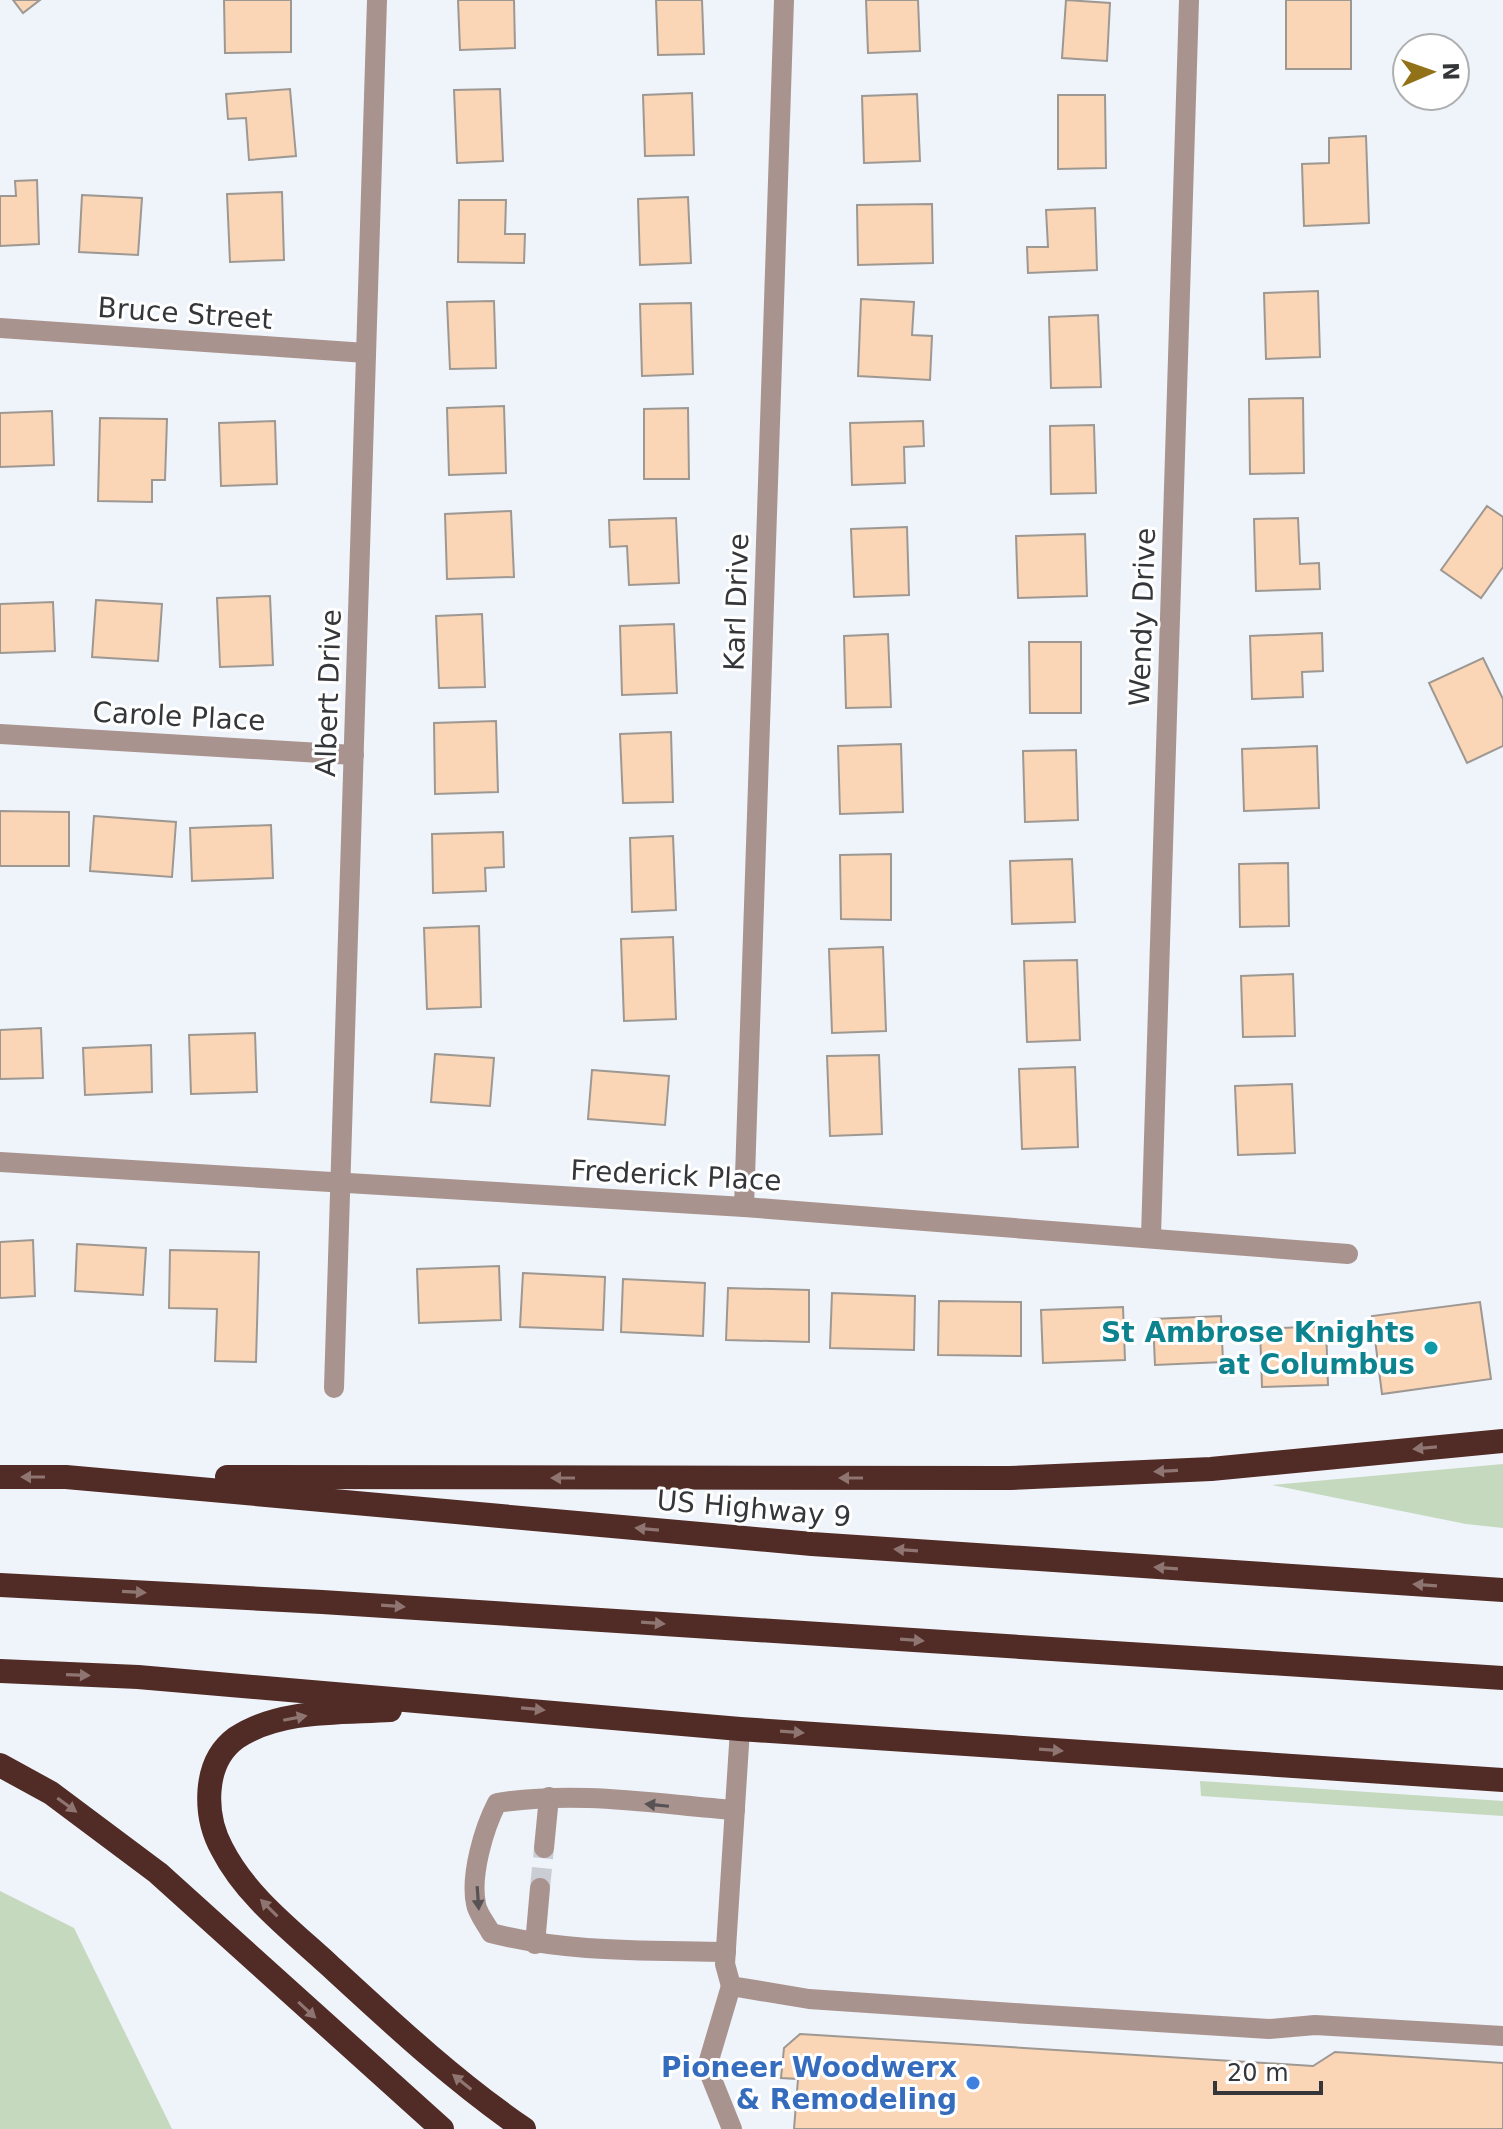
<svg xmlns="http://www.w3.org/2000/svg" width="1503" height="2129" viewBox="0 0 1503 2129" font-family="'DejaVu Sans',sans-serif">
  <rect width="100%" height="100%" fill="#eff3fa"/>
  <g fill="#c5d9bf">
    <path d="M1503,1464V1528L1466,1524L1272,1485Z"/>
    <path d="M1200,1781L1503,1801V1816L1201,1796Z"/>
    <path d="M0,1891L74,1928L172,2129H0Z"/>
  </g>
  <g fill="#fad5b6" stroke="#9e9893" stroke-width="2">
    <path d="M13,0H40L23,13Z"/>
    <path d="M224,0H291V52L225,53Z"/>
    <path d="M458,0H514L515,48L460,50Z"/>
    <path d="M656,0H702L704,54L658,55Z"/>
    <path d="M866,0H918L920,51L868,53Z"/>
    <path d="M1066,0L1110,3L1107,61L1062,58Z"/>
    <rect x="1286" y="0" width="65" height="69"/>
    <path d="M290,89L296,156L249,160L246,118L228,119L226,94Z"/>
    <path d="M500,89L503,161L457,163L454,90Z"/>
    <path d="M692,93L694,155L645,156L643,95Z"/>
    <path d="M917,94L920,161L864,163L862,96Z"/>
    <path d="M1058,95H1105L1106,168L1058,169Z"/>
    <path d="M1366,136L1369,223L1304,226L1302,164L1329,163V138Z"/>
    <path d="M37,180L39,244L0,246V196H16L15,181Z"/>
    <path d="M282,192L284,260L230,262L227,194Z"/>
    <path d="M82,195L142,198L138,255L79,252Z"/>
    <path d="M688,197L691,263L640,265L638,199Z"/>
    <path d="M459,200H506L505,234H525L524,263L458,262Z"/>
    <path d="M932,204L933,263L858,265L857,205Z"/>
    <path d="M1095,208L1097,270L1028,273L1027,247H1048L1046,210Z"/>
    <path d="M1318,291L1320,357L1266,359L1264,293Z"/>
    <path d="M861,299L914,302L912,335L932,336L930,380L858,376Z"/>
    <path d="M494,301L496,368L450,369L447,302Z"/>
    <path d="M691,303L693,374L642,376L640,304Z"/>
    <path d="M1098,315L1101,387L1051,388L1049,317Z"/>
    <path d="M1303,398L1304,473L1250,474L1249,399Z"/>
    <path d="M504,406L506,473L449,475L447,408Z"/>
    <path d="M688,408L689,479H644V409Z"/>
    <path d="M52,411L54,465L0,467V413Z"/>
    <path d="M100,418L167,419L165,480H152V502L98,501Z"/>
    <path d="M275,421L277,484L221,486L219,423Z"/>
    <path d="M923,421L924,446L904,447L905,483L852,485L850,423Z"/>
    <path d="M1094,425L1096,493L1051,494L1050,426Z"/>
    <path d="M1487,506L1503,517V567L1481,598L1441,570Z"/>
    <path d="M511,511L514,577L447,579L445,514Z"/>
    <path d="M676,518L679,583L629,585L627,546L610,547L609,520Z"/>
    <path d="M1298,518L1300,564L1319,563L1320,589L1256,591L1254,519Z"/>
    <path d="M907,527L909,595L854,597L851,529Z"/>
    <path d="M1085,534L1087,596L1018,598L1016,536Z"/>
    <path d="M270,596L273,665L220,667L217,598Z"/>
    <path d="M96,600L162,604L158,661L92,657Z"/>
    <path d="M53,602L55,651L0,653V604Z"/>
    <path d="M482,614L485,687L439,688L436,616Z"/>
    <path d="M674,624L677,693L622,695L620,626Z"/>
    <path d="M1322,633L1323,671L1302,672L1303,697L1252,699L1250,636Z"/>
    <path d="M888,634L891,707L846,708L844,636Z"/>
    <path d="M1029,642H1081V713H1030Z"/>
    <path d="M1483,658L1503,699V746L1467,763L1429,683Z"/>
    <path d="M496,721L498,792L435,794L434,723Z"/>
    <path d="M671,732L673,802L623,803L620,734Z"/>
    <path d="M901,744L903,812L840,814L838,746Z"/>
    <path d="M1317,746L1319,808L1244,811L1242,749Z"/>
    <path d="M1076,750L1078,820L1025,822L1023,751Z"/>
    <path d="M0,811L69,812V866H0Z"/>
    <path d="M94,816L176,822L172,877L90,871Z"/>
    <path d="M271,825L273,878L192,881L190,828Z"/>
    <path d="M503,832L504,867L485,868L486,891L433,893L432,834Z"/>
    <path d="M673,836L676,910L632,912L630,838Z"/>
    <path d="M891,854V920L841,919L840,855Z"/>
    <path d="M1072,859L1075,922L1012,924L1010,861Z"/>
    <path d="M1288,863L1289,926L1240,927L1239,864Z"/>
    <path d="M479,926L481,1007L427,1009L424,928Z"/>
    <path d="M673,937L676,1019L624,1021L621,939Z"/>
    <path d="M883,947L886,1031L832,1033L829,949Z"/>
    <path d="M1077,960L1080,1040L1027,1042L1024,961Z"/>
    <path d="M1293,974L1295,1036L1243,1037L1241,976Z"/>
    <path d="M41,1028L43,1078L0,1079V1030Z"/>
    <path d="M255,1033L257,1092L191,1094L189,1035Z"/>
    <path d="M151,1045L152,1092L85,1095L83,1048Z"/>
    <path d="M435,1054L494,1058L490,1106L431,1102Z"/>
    <path d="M879,1055L882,1134L830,1136L827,1056Z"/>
    <path d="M1075,1067L1078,1147L1022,1149L1019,1069Z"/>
    <path d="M592,1070L669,1076L665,1125L588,1119Z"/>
    <path d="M1292,1084L1295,1153L1238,1155L1235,1086Z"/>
    <path d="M33,1240L35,1296L0,1298V1242Z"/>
    <path d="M77,1244L146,1248L143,1295L75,1291Z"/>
    <path d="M170,1250L259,1252L256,1362L215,1361L217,1309L169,1308Z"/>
    <path d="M499,1266L501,1320L419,1323L417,1269Z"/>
    <path d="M523,1273L605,1277L603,1330L520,1327Z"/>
    <path d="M623,1279L705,1283L703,1336L621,1332Z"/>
    <path d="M728,1288L809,1290V1342L726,1340Z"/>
    <path d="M832,1293L915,1296L914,1350L830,1348Z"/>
    <path d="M939,1301L1021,1302V1356L938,1355Z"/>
    <path d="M1480,1302L1491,1379L1382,1394L1372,1316Z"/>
    <path d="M1123,1307L1125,1360L1043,1363L1041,1310Z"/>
    <path d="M1221,1316L1223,1362L1155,1365L1153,1319Z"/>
    <path d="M1326,1326L1328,1385L1262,1387L1260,1329Z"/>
    <path d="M800,2034L1313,2066L1335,2052L1503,2063V2129H794L798,2079L781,2078L784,2048Z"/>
  </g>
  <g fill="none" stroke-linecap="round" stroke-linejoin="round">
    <path stroke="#cacdd3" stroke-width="20" stroke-dasharray="20 10" stroke-linecap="butt" d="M540,1888L544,1848"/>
    <g stroke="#a8938f" stroke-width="20">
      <path d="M0,328L366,353"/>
      <path d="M0,734L354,755"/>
      <path d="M0,1162L744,1207L1348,1254"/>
      <path d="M744,1207L784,0"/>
      <path d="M1151,1236L1189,0"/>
      <path d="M334,1388L377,0"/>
      <path d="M740,1729L725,1964L731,1986L809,1999L1029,2014L1269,2029L1315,2025L1503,2036"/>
      <path d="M544,1848L549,1797"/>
      <path d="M535,1944L540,1888"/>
      <path d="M726,1952C647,1950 568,1953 491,1933C487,1925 477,1913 476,1904C470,1875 484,1828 497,1803C578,1790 655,1804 735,1810"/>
      <path d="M731,1986L707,2067L732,2129"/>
    </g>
    <g stroke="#512b25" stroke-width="24">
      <path d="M0,1477H66L812,1544L1503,1590"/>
      <path d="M227,1477L1010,1478L1211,1469L1503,1441"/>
      <path d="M0,1585L322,1602L1503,1678"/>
      <path d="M0,1671L138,1677L740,1729L1503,1780"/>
      <path d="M390,1710C341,1713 279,1709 236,1738C202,1763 204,1816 222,1849C246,1896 291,1930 329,1965C391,2022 454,2081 524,2129"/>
      <path d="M0,1765L51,1793L158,1873L442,2129"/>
    </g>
  </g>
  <defs><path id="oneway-solid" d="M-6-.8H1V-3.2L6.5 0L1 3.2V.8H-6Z" transform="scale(2)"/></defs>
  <g fill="#8e7571">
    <use href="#oneway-solid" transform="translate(1425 1448) rotate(175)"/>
    <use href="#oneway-solid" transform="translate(1166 1471) rotate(177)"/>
    <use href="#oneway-solid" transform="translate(33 1477) rotate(-180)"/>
    <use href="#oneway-solid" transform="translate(563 1478) rotate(-180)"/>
    <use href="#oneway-solid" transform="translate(851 1478) rotate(-180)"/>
    <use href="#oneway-solid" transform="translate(647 1529) rotate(-175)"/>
    <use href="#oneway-solid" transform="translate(906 1550) rotate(-176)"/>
    <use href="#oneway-solid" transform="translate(1166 1568) rotate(-176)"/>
    <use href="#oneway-solid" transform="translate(1425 1585) rotate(-176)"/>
    <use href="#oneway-solid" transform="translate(134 1592) rotate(3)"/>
    <use href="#oneway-solid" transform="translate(393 1606) rotate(4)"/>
    <use href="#oneway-solid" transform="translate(653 1623) rotate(4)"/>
    <use href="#oneway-solid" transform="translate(912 1640) rotate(4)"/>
    <use href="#oneway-solid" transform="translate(78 1675) rotate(2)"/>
    <use href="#oneway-solid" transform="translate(533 1709) rotate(5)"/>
    <use href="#oneway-solid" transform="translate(295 1718) rotate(-11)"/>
    <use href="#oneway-solid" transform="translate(792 1732) rotate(4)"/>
    <use href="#oneway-solid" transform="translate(1051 1750) rotate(4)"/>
    <use href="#oneway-solid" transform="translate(67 1805) rotate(36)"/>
    <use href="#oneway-solid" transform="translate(269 1908) rotate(-135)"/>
    <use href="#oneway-solid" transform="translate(307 2010) rotate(43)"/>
    <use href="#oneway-solid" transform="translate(462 2082) rotate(-141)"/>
  </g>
  <g fill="#575253">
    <use href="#oneway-solid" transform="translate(657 1805) rotate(-174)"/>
    <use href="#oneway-solid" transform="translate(478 1898) rotate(86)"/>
  </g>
  <circle fill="#0f9aa8" stroke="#fff" stroke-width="3" cx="1431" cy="1348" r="8"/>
  <circle fill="#3f7fe0" stroke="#fff" stroke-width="3" cx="973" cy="2083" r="8"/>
  <g text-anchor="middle" stroke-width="6" stroke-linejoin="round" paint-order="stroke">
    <g font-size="28" fill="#343639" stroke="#fff">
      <text transform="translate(185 313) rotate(4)" y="10">Bruce Street</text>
      <text transform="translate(736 602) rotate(-88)" y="10">Karl Drive</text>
      <text transform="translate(1142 617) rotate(-88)" y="10">Wendy Drive</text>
      <text transform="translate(328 693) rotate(-88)" y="10">Albert Drive</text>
      <text transform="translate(179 716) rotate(3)" y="10">Carole Place</text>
      <text transform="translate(676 1175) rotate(3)" y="10">Frederick Place</text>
      <text transform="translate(754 1508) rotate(5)" y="10">US Highway 9</text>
    </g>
    <g font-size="28" font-weight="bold" fill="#0d838f" stroke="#fff" text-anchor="end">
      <text x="1415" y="1342">St Ambrose Knights<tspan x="1415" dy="32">at Columbus</tspan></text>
    </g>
    <g font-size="28" font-weight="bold" fill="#366cbe" stroke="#fff" text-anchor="end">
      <text x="957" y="2077">Pioneer Woodwerx<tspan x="957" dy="32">&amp; Remodeling</tspan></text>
    </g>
  </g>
  <g transform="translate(1431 72) rotate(88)"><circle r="38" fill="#ffffff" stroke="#aeafb0" stroke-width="2"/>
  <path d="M0-6L14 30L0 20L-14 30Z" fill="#917218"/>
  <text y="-12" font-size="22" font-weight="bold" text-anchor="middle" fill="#343639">N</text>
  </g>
  <path d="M1215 2081v12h106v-12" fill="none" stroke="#343639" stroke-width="4"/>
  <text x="1227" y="2081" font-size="24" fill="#343639" stroke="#ffffff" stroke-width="6" paint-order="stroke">20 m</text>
</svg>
